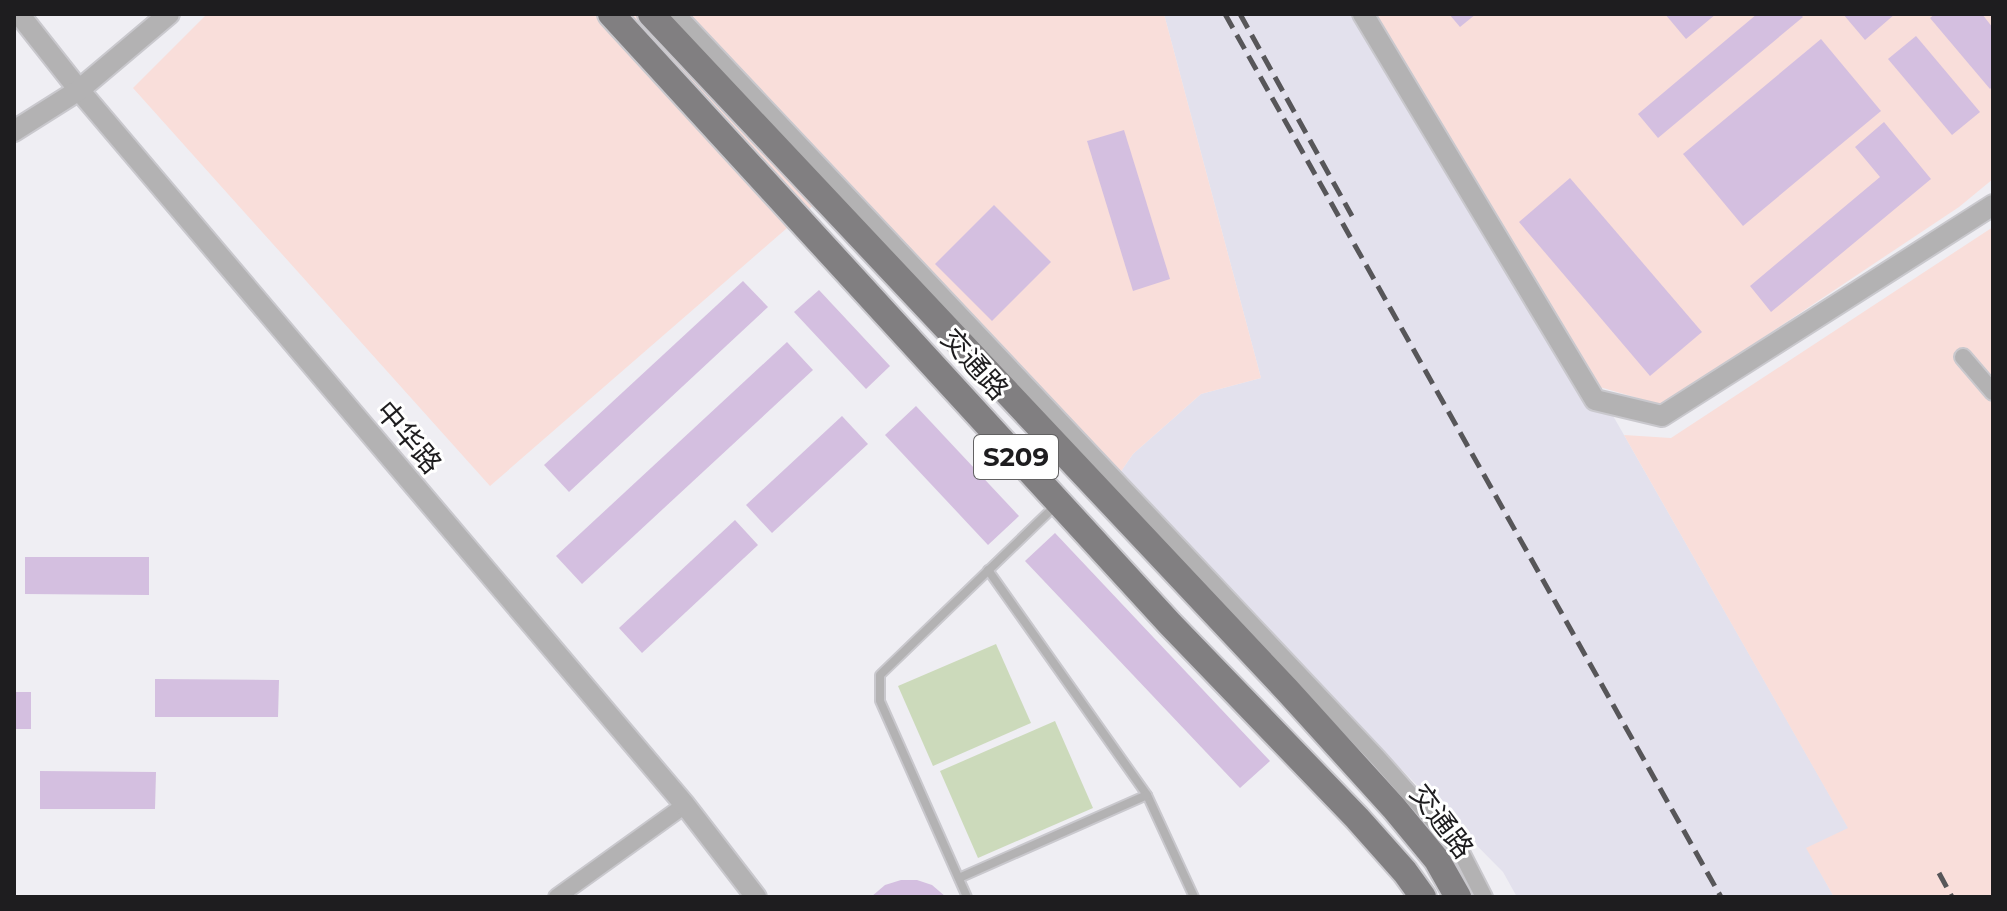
<svg xmlns="http://www.w3.org/2000/svg" width="2007" height="911" viewBox="0 0 2007 911" font-family="Montserrat,'Noto Sans SC',sans-serif">
  <rect width="100%" height="100%" fill="#efeef3"/>
  <path fill="#e3e1ed" d="M1164,14H1370L1596,386L1849,829L1807,848L1834,897H1517L1503,872L1115,480L1133,454L1201,394L1261,378Z"/>
  <g fill="#f9deda">
    <path d="M207,14H1164L1261,378L1201,394L1133,454L1115,480L832,189L490,486L133,88Z"/>
    <path d="M1370,14H1993V179L1959,207L1662,405L1596,386Z"/>
    <path d="M1993,227V897H1834L1806,848L1848,828L1624,435L1671,438Z"/>
  </g>
  <g fill="#ccdabb">
    <path d="M996,644L1031,723L933,766L898,686Z"/>
    <path d="M1055,721L1093,808L978,858L940,771Z"/>
  </g>
  <g fill="#d4bfe0">
    <path d="M1449,14H1476L1460,27Z"/>
    <path d="M1665,14H1716L1686,39Z"/>
    <path d="M1757,14H1800L1803,17L1658,138L1638,114Z"/>
    <path d="M1843,14H1895L1865,40Z"/>
    <path d="M1935,14H1982L1993,28V86L1990,89L1930,18Z"/>
    <path d="M1916,36L1980,112L1952,135L1888,59Z"/>
    <path d="M1821,39L1881,111L1743,226L1683,154Z"/>
    <path d="M1884,122L1931,179L1771,312L1750,286L1880,177L1855,147Z"/>
    <path d="M1124,130L1170,279L1133,291L1087,141Z"/>
    <path d="M1570,178L1702,332L1650,376L1519,222Z"/>
    <path d="M994,205L1051,262L992,321L935,264Z"/>
    <path d="M743,281L768,307L569,492L544,465Z"/>
    <path d="M819,290L890,366L866,389L794,312Z"/>
    <path d="M787,342L813,370L582,584L556,556Z"/>
    <path d="M916,406L1019,516L988,545L885,435Z"/>
    <path d="M842,416L868,444L772,533L746,505Z"/>
    <path d="M735,520L758,545L642,653L619,628Z"/>
    <path d="M1055,533L1270,761L1240,788L1025,561Z"/>
    <path d="M25,557H149V595L25,594Z"/>
    <path d="M155,679L279,680L278,717H155Z"/>
    <rect x="14" y="692" width="17" height="37"/>
    <path d="M40,771L156,772L155,809H40Z"/>
    <path d="M901,880H917L932,885L946,897H871L885,885Z"/>
  </g>
  <g fill="none" stroke-linecap="round" stroke-linejoin="round">
    <defs>
      <g id="service">
        <path d="M988,570L1147,795L1194,897"/>
        <path d="M959,878L1147,795"/>
        <path d="M967,897L880,701V675L1055,506"/>
      </g>
      <g id="minor">
        <path d="M677,14L1378,758L1461,852L1484,897"/>
        <path d="M1963,357L1993,392"/>
        <path d="M557,897L685,805"/>
      </g>
      <g id="tertiary">
        <path d="M19,14L79,90L685,805L756,897"/>
        <path d="M1363,14L1595,400L1662,416L1993,205"/>
        <path d="M14,131L79,90L169,14"/>
      </g>
      <g id="primary">
        <path d="M611,14L1170,624L1357,818L1405,872L1423,897"/>
        <path d="M651,14L1287,690L1394,808L1437,860L1458,897"/>
      </g>
    </defs>
    <use href="#service" stroke="#c9c8cd" stroke-width="12"/>
    <use href="#minor" stroke="#c9c8cd" stroke-width="20"/>
    <use href="#tertiary" stroke="#c9c8cd" stroke-width="24"/>
    <use href="#primary" stroke="#c9c8cd" stroke-width="30"/>
    <use href="#service" stroke="#b3b2b3" stroke-width="8"/>
    <use href="#minor" stroke="#b3b2b3" stroke-width="16"/>
    <use href="#tertiary" stroke="#b3b2b3" stroke-width="20"/>
    <use href="#primary" stroke="#817f81" stroke-width="26"/>
    <g stroke="#575659" stroke-width="5" stroke-dasharray="16 8" stroke-linecap="butt">
      <path d="M1225,14L1721,897"/>
      <path d="M1240,14L1352,216"/>
      <path d="M1939,873L1952,897"/>
    </g>
  </g>
  <g text-anchor="middle" stroke-width="6" stroke-linejoin="round" paint-order="stroke">
    <rect fill="#fff" stroke="#626162" stroke-width="2" x="974" y="435" width="84" height="44" rx="6"/>
    <g font-size="26" font-weight="bold" fill="#1e1d1f">
      <text x="1016" y="466">S209</text>
    </g>
    <g font-size="28" fill="#1e1d1f" stroke="#fff">
      <text transform="translate(975 364) rotate(48)" y="10">交通路</text>
      <text transform="translate(409 437) rotate(50)" y="10">中华路</text>
      <text transform="translate(1442 821) rotate(53)" y="10">交通路</text>
    </g>
  </g>
  <rect width="2007" height="911" fill="none" stroke="#1e1d1f" stroke-width="32"/>
</svg>
